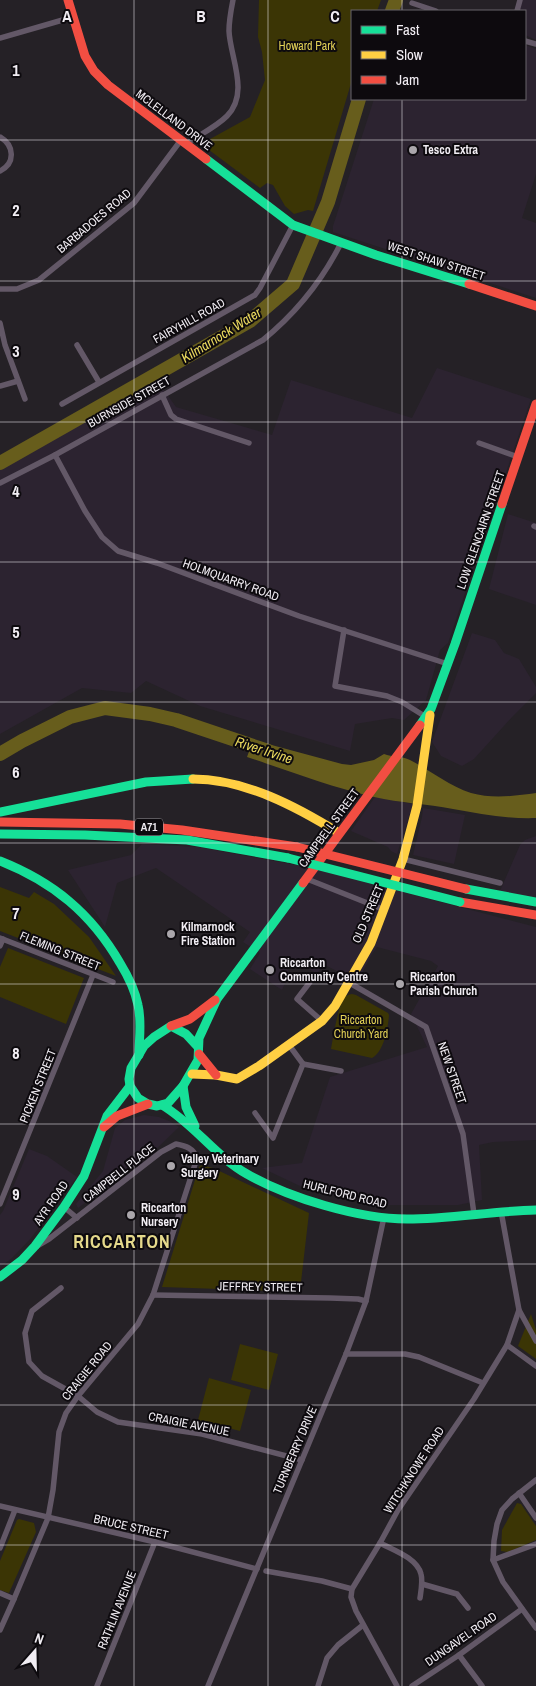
<svg xmlns="http://www.w3.org/2000/svg" width="536" height="1686" viewBox="0 0 536 1686" font-family="'Archivo Narrow',sans-serif">
  <rect width="100%" height="100%" fill="#252126"/>
  <g fill="#2c2330">
    <path d="M522,0H536V40L525,35V11H519Z"/>
    <path d="M525,45L536,49V174L522,218L536,223V298L333,232V226L374,99H525Z"/>
    <path d="M437,368L531,399L448,643L440,650L426,700L404,720L392,718L355,724L350,751L200,706L146,681L131,693L82,688L0,734V467L159,383L176,407L272,435L291,380L412,418Z"/>
    <path d="M508,514L536,523V605L489,589Z"/>
    <path d="M472,633L495,640L504,653L519,659L536,687V693L513,716L474,759L462,766L441,756L432,742Z"/>
    <path d="M375,797L413,804L397,854L391,851L388,847L351,831Z"/>
    <path d="M423,808L465,815L454,864L413,855L422,817Z"/>
    <path d="M536,836V898L500,891L520,845L525,840Z"/>
    <path d="M142,844L198,847L307,867L536,927V1140L493,1142L479,1145L482,1200L458,1205H382L360,1201L300,1186L262,1168L302,1163L330,1077L427,1047L411,1014L438,966L431,961L377,947L372,954L362,973L347,976L323,964L317,974L292,958L287,968L289,974L282,990L250,969L260,953L243,942L250,932L156,868L117,883L105,927L68,870L131,855Z"/>
    <path d="M144,1115L159,1117L169,1121L179,1127L153,1152L78,1208L76,1204L103,1171L115,1128L125,1120Z"/>
    <path d="M29,1149L47,1156L77,1177L31,1238L12,1258L0,1267V1215L3,1211Z"/>
  </g>
  <g fill="#3b3505">
    <path d="M259,0H381L377,11H352V80L313,211L308,210L294,214L285,206L273,185L267,183L260,188L201,144L250,117L265,80L262,52L258,37Z"/>
    <path d="M0,887L29,898L34,892L54,904L89,937L116,976L0,931Z"/>
    <path d="M8,948L84,978L66,1024L0,997V967Z"/>
    <path d="M352,994L356,995L388,1013L389,1015C388,1028 384,1052 372,1058L331,1049C333,1039 338,1004 345,997C347,995 348,995 352,994Z"/>
    <path d="M202,1165L213,1168L309,1213L301,1282L302,1292L162,1287L199,1167Z"/>
    <path d="M531,1314L536,1330V1359L518,1346Z"/>
    <path d="M240,1344L278,1354L269,1390L231,1380Z"/>
    <path d="M209,1378L251,1390L240,1431L198,1420Z"/>
    <path d="M517,1503L521,1504L536,1526V1540L508,1552L501,1551L502,1530Z"/>
    <path d="M19,1519L34,1523L36,1532L9,1593L0,1590V1561L17,1520Z"/>
  </g>
  <path fill="#675d1c" d="M253,740L342,764L351,765L374,760L384,754C392,757 402,756 410,760C430,770 449,786 471,793C492,799 515,796 536,793V818C507,819 481,814 453,809C427,804 400,803 374,797C331,787 289,771 247,757Z"/>
  <g fill="none" stroke-linecap="round" stroke-linejoin="round">
    <g stroke="#675d1c" stroke-width="14">
      <path d="M392,11L396,0"/>
      <path d="M0,463L250,321L293,284L328,202L359,99"/>
      <path d="M0,754L22,741L70,717L105,708L150,714L176,720L268,751"/>
    </g>
    <g stroke="#635867" stroke-width="5.5">
      <path d="M412,3L436,11"/>
      <path d="M517,11L520,0"/>
      <path d="M0,38L73,17"/>
      <path d="M525,41L536,44"/>
      <path d="M0,137C14,145 16,163 0,171"/>
      <path d="M186,144C199,135 216,127 227,116C250,93 230,57 229,31C229,20 231,10 233,0"/>
      <path d="M0,289H17L39,280L134,203L181,140"/>
      <path d="M0,323L5,345L25,399"/>
      <path d="M77,345L99,382"/>
      <path d="M0,386L18,381"/>
      <path d="M162,395L171,415L176,419L249,443"/>
      <path d="M62,404L255,295L260,288L293,225"/>
      <path d="M479,443L518,457"/>
      <path d="M55,455L85,511L102,537L118,551L157,563L299,616L448,664"/>
      <path d="M0,483L55,455L263,340C296,313 322,281 341,243"/>
      <path d="M534,526L536,527"/>
      <path d="M344,630L335,686L387,696L402,702L426,717"/>
      <path d="M403,859L500,883"/>
      <path d="M307,879L385,910"/>
      <path d="M0,938L113,982"/>
      <path d="M0,946L3,939"/>
      <path d="M310,982L297,999L322,1021"/>
      <path d="M348,982L426,1027L463,1134L474,1214"/>
      <path d="M303,1064L341,1071"/>
      <path d="M255,1113L273,1138L303,1064L289,1045"/>
      <path d="M0,1204L93,975"/>
      <path d="M64,1207L77,1218"/>
      <path d="M501,1211L519,1310L536,1341"/>
      <path d="M61,1288L32,1311L25,1333L29,1362L42,1376L78,1396L97,1412L118,1422L202,1434L302,1460"/>
      <path d="M153,1295L330,1298L358,1299L366,1301"/>
      <path d="M507,1345L536,1366"/>
      <path d="M346,1354H405L419,1357L483,1383"/>
      <path d="M536,1480L512,1499L502,1510L497,1524L494,1541L493,1560L503,1582L536,1628"/>
      <path d="M519,1493L536,1518"/>
      <path d="M0,1506L155,1542L257,1569"/>
      <path d="M380,1543C393,1550 417,1558 421,1574C423,1581 421,1591 420,1598"/>
      <path d="M0,1548L15,1510"/>
      <path d="M493,1560L536,1544"/>
      <path d="M266,1571L322,1581L352,1589"/>
      <path d="M422,1584L457,1594L468,1608"/>
      <path d="M0,1593L14,1599"/>
      <path d="M0,1630L14,1599L48,1518L53,1490L59,1432L66,1413L78,1396L138,1324L153,1295L197,1158C193,1148 186,1146 176,1144L161,1152L49,1239L37,1246"/>
      <path d="M459,1655L482,1686"/>
      <path d="M97,1686L155,1542"/>
      <path d="M208,1686L346,1354L366,1301L384,1217"/>
      <path d="M318,1686L327,1658L338,1645L363,1625"/>
      <path d="M397,1686L356,1611L351,1597L352,1589L380,1543L398,1510L474,1399L507,1345L519,1310"/>
      <path d="M412,1686L459,1655L522,1609"/>
    </g>
    <g stroke="#16e098" stroke-width="9">
      <path d="M206,159L293,225L376,255L469,284"/>
      <path d="M420,725L431,709L455,644L502,504"/>
      <path d="M0,812L146,782L193,779"/>
      <path d="M0,834L85,835L187,840L288,858"/>
      <path d="M0,861C53,882 91,913 120,963C128,976 135,990 138,1005C142,1021 139,1039 139,1055"/>
      <path d="M466,889L536,902"/>
      <path d="M198,1047L186,1034L171,1026L154,1037L144,1046L131,1068L129,1079L130,1086L138,1098L148,1104L157,1106L168,1103L183,1086L198,1060L199,1038L217,999L303,883"/>
      <path d="M183,1086L186,1107L195,1126"/>
      <path d="M162,1105C194,1124 215,1156 247,1174C289,1198 359,1219 407,1219C450,1219 493,1211 536,1210"/>
      <path d="M0,1277L22,1260L35,1246L64,1207L84,1176L107,1116L130,1086"/>
    </g>
    <g stroke="#ffcf43" stroke-width="9">
      <path d="M193,779C245,779 297,807 339,833"/>
      <path d="M192,1074L216,1075L237,1079L259,1066L322,1021L335,1006L371,943L403,859L417,806L430,715"/>
    </g>
    <g stroke="#f24e42" stroke-width="9">
      <path d="M68,0L85,56L94,71L108,85L206,159"/>
      <path d="M469,284L536,306"/>
      <path d="M502,504L536,404"/>
      <path d="M0,822L120,824L182,830L297,847"/>
      <path d="M303,883L420,725"/>
      <path d="M460,902L536,915"/>
      <path d="M171,1026L190,1019L215,1000"/>
      <path d="M199,1054L216,1075"/>
      <path d="M104,1127L117,1116L148,1104"/>
    </g>
    <path stroke="#16e098" stroke-width="9" d="M288,858L460,902"/>
    <path stroke="#f24e42" stroke-width="9" d="M297,847L466,889"/>
  </g>
  <path fill="none" stroke="#f1edf3" stroke-width="1" stroke-opacity="0.55" d="M134,0V1686M268,0V1686M402,0V11M402,99V1686M0,140H536M0,281H536M0,422H536M0,562H536M0,702H536M0,843H536M0,984H536M0,1124H536M0,1264H536M0,1405H536M0,1545H536"/>
  <g fill="#aaa6ab" stroke="#0d0a0e" stroke-width="2">
    <circle cx="413" cy="150" r="5"/>
    <circle cx="171" cy="934" r="5"/>
    <circle cx="270" cy="970" r="5"/>
    <circle cx="400" cy="984" r="5"/>
    <circle cx="171" cy="1166" r="5"/>
    <circle cx="131" cy="1215" r="5"/>
  </g>
  <g text-anchor="middle" stroke-width="4" stroke-linejoin="round" paint-order="stroke">
    <rect fill="#0d0a0e" stroke="#ada9ae" stroke-width="1" x="135" y="818.5" width="28" height="17" rx="4"/>
    <g font-size="11" font-weight="bold" fill="#f1edf3">
      <text x="149" y="831">A71</text>
    </g>
    <g font-size="12" fill="#e3d156" stroke="#0d0a0e">
      <text x="307" y="50">Howard Park</text>
      <text x="361" y="1024">Riccarton<tspan x="361" dy="14">Church Yard</tspan></text>
    </g>
    <g font-size="12" fill="#f1edf3" stroke="#0d0a0e">
      <text transform="translate(174 120) rotate(37)" y="4">MCLELLAND DRIVE</text>
      <text transform="translate(94 221) rotate(-40)" y="4">BARBADOES ROAD</text>
      <text transform="translate(436 261) rotate(18)" y="4">WEST SHAW STREET</text>
      <text transform="translate(189 321) rotate(-29)" y="4">FAIRYHILL ROAD</text>
      <text transform="translate(129 402) rotate(-29)" y="4">BURNSIDE STREET</text>
      <text transform="translate(481 530) rotate(-71)" y="4">LOW GLENCAIRN STREET</text>
      <text transform="translate(231 580) rotate(20)" y="4">HOLMQUARRY ROAD</text>
      <text transform="translate(329 828) rotate(-54)" y="4">CAMPBELL STREET</text>
      <text transform="translate(368 914) rotate(-67)" y="4">OLD STREET</text>
      <text transform="translate(60 951) rotate(22)" y="4">FLEMING STREET</text>
      <text transform="translate(452 1073) rotate(71)" y="4">NEW STREET</text>
      <text transform="translate(38 1086) rotate(-68)" y="4">PICKEN STREET</text>
      <text transform="translate(119 1173) rotate(-38)" y="4">CAMPBELL PLACE</text>
      <text transform="translate(345 1194) rotate(14)" y="4">HURLFORD ROAD</text>
      <text transform="translate(51 1203) rotate(-55)" y="4">AYR ROAD</text>
      <text transform="translate(260 1287) rotate(1)" y="4">JEFFREY STREET</text>
      <text transform="translate(87 1371) rotate(-51)" y="4">CRAIGIE ROAD</text>
      <text transform="translate(189 1424) rotate(11)" y="4">CRAIGIE AVENUE</text>
      <text transform="translate(295 1450) rotate(-67)" y="4">TURNBERRY DRIVE</text>
      <text transform="translate(414 1470) rotate(-57)" y="4">WITCHKNOWE ROAD</text>
      <text transform="translate(131 1527) rotate(13)" y="4">BRUCE STREET</text>
      <text transform="translate(117 1610) rotate(-68)" y="4">RATHLIN AVENUE</text>
      <text transform="translate(461 1639) rotate(-35)" y="4">DUNGAVEL ROAD</text>
    </g>
    <g font-size="12" font-weight="bold" fill="#f1edf3" stroke="#0d0a0e" text-anchor="start">
      <text x="423" y="154">Tesco Extra</text>
      <text x="181" y="931">Kilmarnock<tspan x="181" dy="14">Fire Station</tspan></text>
      <text x="280" y="967">Riccarton<tspan x="280" dy="14">Community Centre</tspan></text>
      <text x="410" y="981">Riccarton<tspan x="410" dy="14">Parish Church</tspan></text>
      <text x="181" y="1163">Valley Veterinary<tspan x="181" dy="14">Surgery</tspan></text>
      <text x="141" y="1212">Riccarton<tspan x="141" dy="14">Nursery</tspan></text>
    </g>
    <g font-size="14" font-style="italic" fill="#ead95e" stroke="#0d0a0e">
      <text transform="translate(221 335) rotate(-32)" y="5">Kilmarnock Water</text>
      <text transform="translate(264 750) rotate(18)" y="5">River Irvine</text>
    </g>
    <g font-size="18" font-weight="bold" letter-spacing="1" fill="#e5d98b" stroke="#0d0a0e">
      <text x="122" y="1248">RICCARTON</text>
    </g>
  </g>
  <g font-size="16" text-anchor="middle" font-weight="bold" fill="#f1edf3" stroke="#0d0a0e" stroke-width="4" stroke-linejoin="round" paint-order="stroke">
    <text x="67" y="22">A</text>
    <text x="201" y="22">B</text>
    <text x="335" y="22">C</text>
    <text x="16" y="76">1</text>
    <text x="16" y="216">2</text>
    <text x="16" y="357">3</text>
    <text x="16" y="497">4</text>
    <text x="16" y="638">5</text>
    <text x="16" y="778">6</text>
    <text x="16" y="919">7</text>
    <text x="16" y="1059">8</text>
    <text x="16" y="1200">9</text>
  </g>
  <rect x="351" y="10" width="175" height="90" fill="#0d0a0e" stroke="#68656a"/>
  <rect x="361" y="26" width="25" height="8" fill="#16e098" stroke="#68656a"/>
  <text x="396" y="35" font-size="15" fill="#f1edf3">Fast</text>
  <rect x="361" y="51" width="25" height="8" fill="#ffcf43" stroke="#68656a"/>
  <text x="396" y="60" font-size="15" fill="#f1edf3">Slow</text>
  <rect x="361" y="76" width="25" height="8" fill="#f24e42" stroke="#68656a"/>
  <text x="396" y="85" font-size="15" fill="#f1edf3">Jam</text>
  <g transform="translate(35 1651) rotate(20)" stroke="#0d0a0e" stroke-width="4" paint-order="stroke">
  <path d="M0-4L9 19L0 12L-9 19Z" fill="#f1edf3"/>
  <text y="-8" font-size="14" font-weight="bold" text-anchor="middle" fill="#f1edf3">N</text>
  </g>
</svg>
